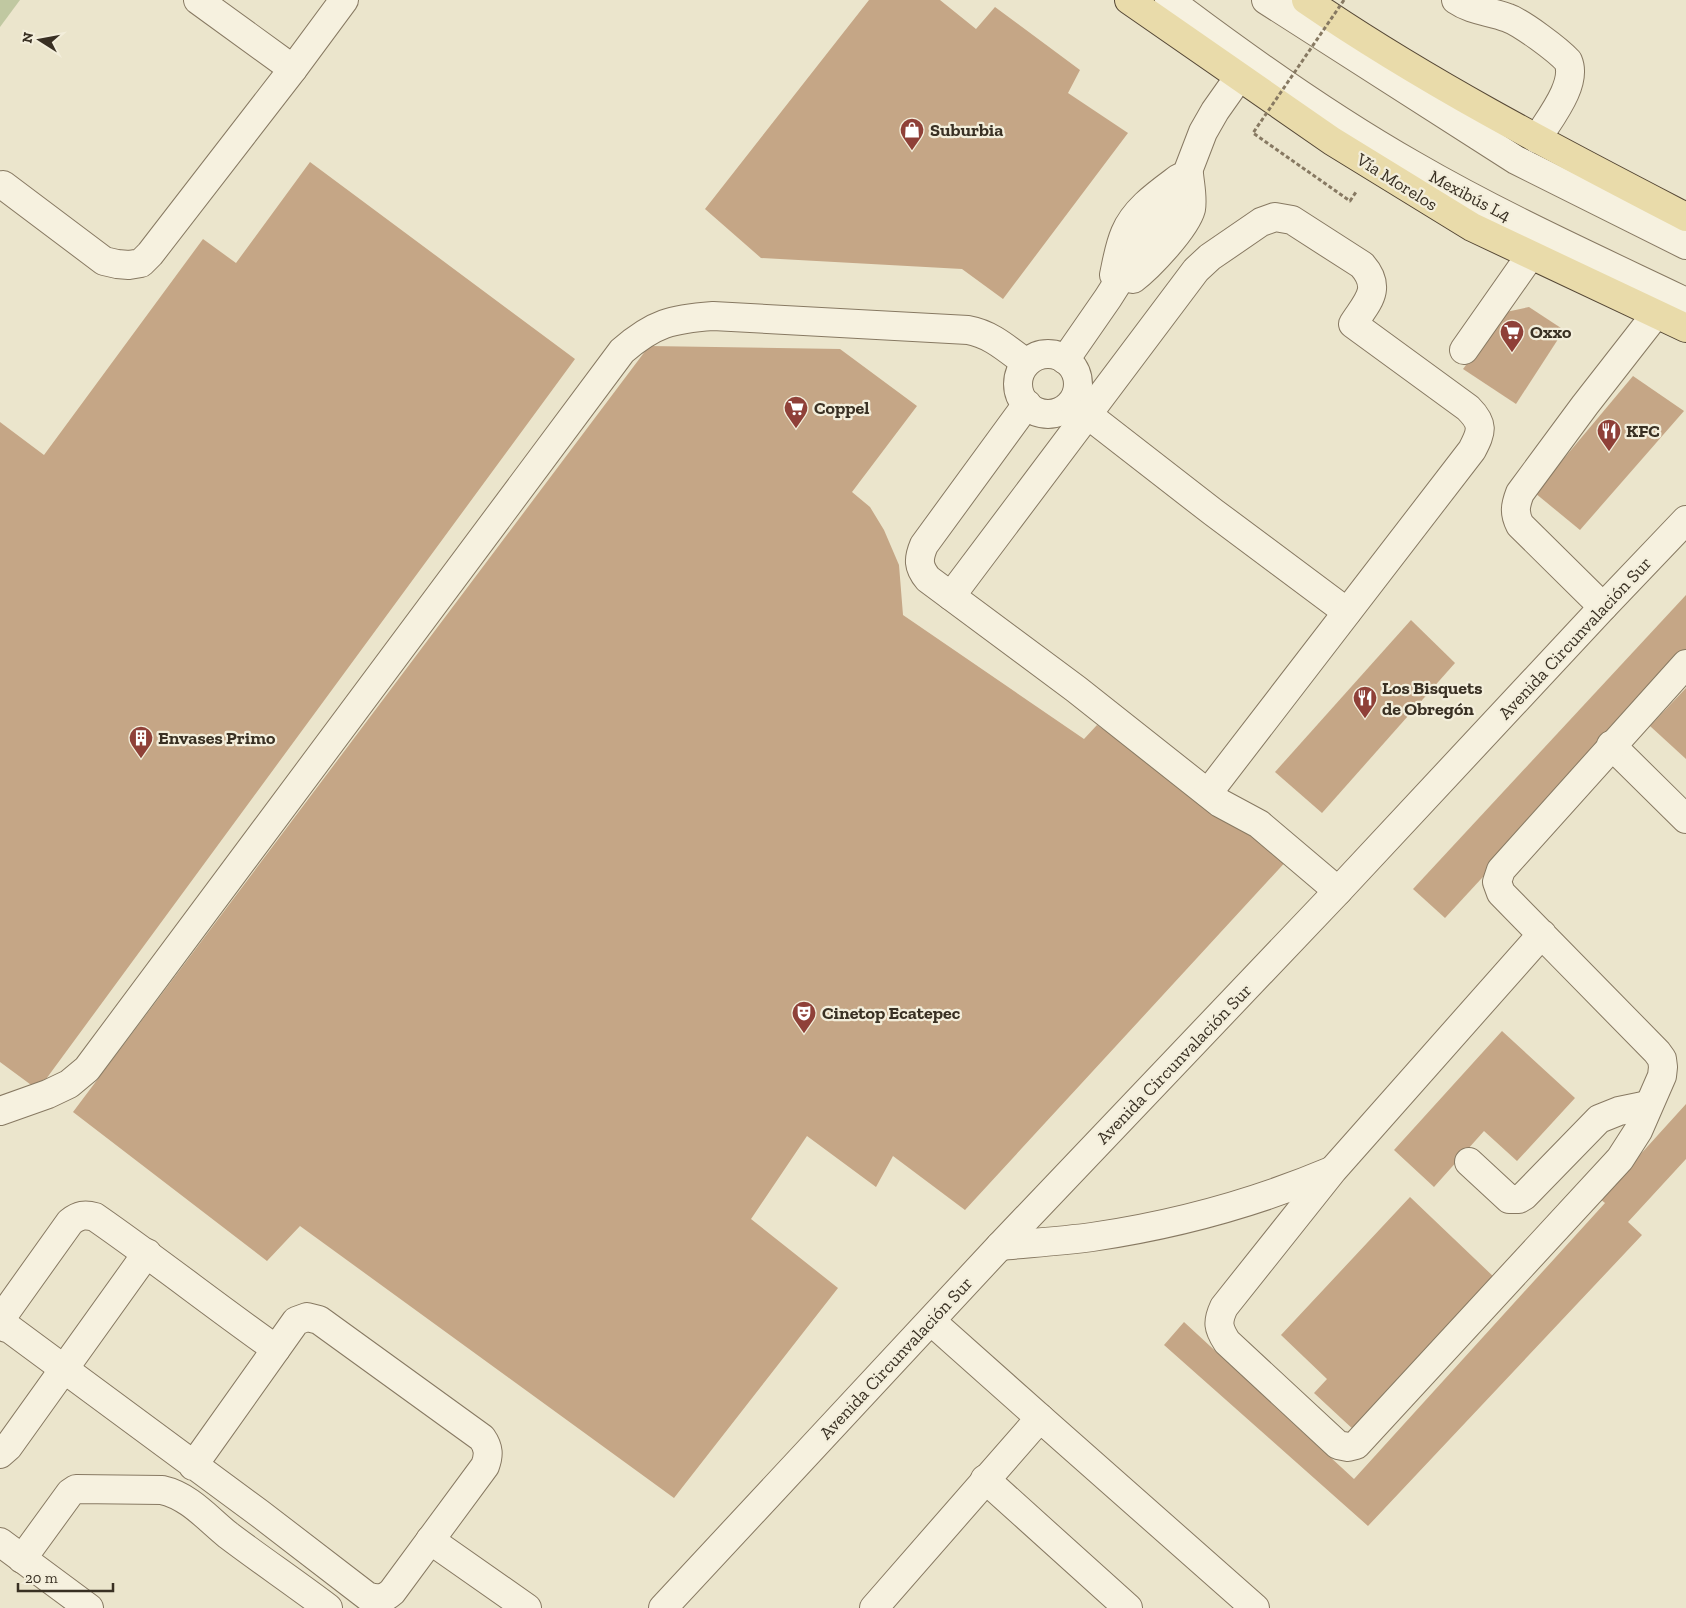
<svg xmlns="http://www.w3.org/2000/svg" width="1686" height="1608" viewBox="0 0 1686 1608" font-family="'Zilla Slab',serif">
  <rect width="100%" height="100%" fill="#ebe5cc"/>
  <path fill="#c0c8a1" d="M0,0H20L0,27Z"/>
  <g fill="#c5a686">
    <path d="M869,0H940L976,29L995,7L1080,70L1068,93L1128,133L1003,299L962,269L761,258L705,209Z"/>
    <path d="M310,162L575,359L38,1090L0,1062V422L44,455L203,239L236,263Z"/>
    <path d="M1529,307L1564,330L1516,404L1463,369L1506,312Z"/>
    <path d="M649,346L840,349L917,406L852,492L870,507L884,530L899,565L903,615L1084,739L1097,725L1290,857L965,1210L893,1156L876,1187L807,1136L751,1219L838,1288L674,1498L300,1226L267,1261L73,1112Z"/>
    <path d="M1633,376L1684,411L1580,530L1535,493Z"/>
    <path d="M1686,595V657L1445,918L1413,889Z"/>
    <path d="M1411,620L1455,663L1322,813L1275,772Z"/>
    <path d="M1686,688V759L1650,726Z"/>
    <path d="M1502,1031L1575,1098L1517,1161L1484,1131L1434,1187L1394,1150Z"/>
    <path d="M1686,1104V1159L1628,1222L1642,1235L1368,1526L1164,1345L1184,1322L1354,1479L1605,1203L1600,1199Z"/>
    <path d="M1410,1197L1496,1279L1355,1431L1314,1393L1327,1379L1281,1335Z"/>
  </g>
  <g fill="none" stroke-linecap="round" stroke-linejoin="round">
    <defs>
      <g id="minor">
        <path d="M198,0L293,69"/>
        <path d="M1169,0C1247,59 1327,116 1413,165C1501,216 1594,258 1686,302"/>
        <path d="M1266,0L1516,160L1686,245"/>
        <path d="M1456,0C1472,11 1490,11 1508,18C1522,23 1558,50 1568,61C1578,84 1549,119 1537,139"/>
        <path d="M3,185L104,261L117,264L129,265L141,263L150,254L293,69L344,0"/>
        <path d="M1114,275C1117,261 1119,247 1125,233C1135,209 1159,193 1179,178"/>
        <path d="M1133,279C1149,267 1186,228 1191,209C1193,198 1190,185 1189,174"/>
        <path d="M1464,350L1530,256"/>
        <circle cx="1048" cy="384" r="30"/>
        <path d="M1065,360L1108,298L1134,257L1175,199L1188,171L1203,132L1215,111L1239,77"/>
        <path d="M1027,404L924,545C918,559 918,567 928,579L1076,689L1220,803L1259,824L1338,891"/>
        <path d="M1074,404L1213,512L1347,612"/>
        <path d="M951,596L1196,270L1210,257L1261,222L1275,217L1292,220L1362,265C1383,289 1367,302 1353,324L1468,408C1484,424 1482,431 1472,450L1208,793"/>
        <path d="M1603,607L1520,525C1514,513 1515,506 1520,493L1585,405L1656,314"/>
        <path d="M1611,745L1686,819"/>
        <path d="M1542,934L1333,1170L1224,1307C1217,1322 1218,1328 1227,1342L1338,1445L1348,1447L1356,1445L1620,1159L1638,1131L1662,1076L1663,1067L1662,1059L1657,1052L1501,893L1497,882L1501,870L1686,664"/>
        <path d="M0,1111L48,1094L69,1084L87,1069L622,351C654,323 672,319 713,316L968,330C991,334 1007,349 1026,363"/>
        <path d="M1469,1162L1509,1199H1519L1524,1196L1599,1119L1619,1111L1648,1105"/>
        <path d="M1000,1246C1031,1243 1062,1241 1092,1237C1174,1225 1255,1203 1331,1171"/>
        <path d="M0,1320L70,1222C79,1215 85,1214 95,1217C157,1260 215,1306 276,1349"/>
        <path d="M931,1321L1040,1418"/>
        <path d="M0,1326L10,1329L259,1513L367,1596C378,1600 384,1599 392,1592L485,1466C489,1455 489,1448 482,1438L319,1320L307,1317L296,1321L193,1466"/>
        <path d="M0,1454L8,1447L147,1253"/>
        <path d="M985,1479L1128,1608"/>
        <path d="M430,1540L527,1608"/>
        <path d="M0,1542L89,1608"/>
        <path d="M22,1559L70,1493L76,1489L162,1490C189,1496 207,1518 228,1535C261,1560 295,1583 328,1608"/>
        <path d="M663,1608L1000,1246L1338,891L1603,607L1686,520"/>
        <path d="M874,1608L1040,1418L1255,1608"/>
      </g>
      <g id="major">
        <path d="M1129,0L1332,141L1472,227L1686,328"/>
        <path d="M1306,0C1427,83 1557,150 1686,217"/>
      </g>
    </defs>
    <use href="#minor" stroke="#877962" stroke-width="30"/>
    <use href="#major" stroke="#554735" stroke-width="30"/>
    <use href="#minor" stroke="#f6f1df" stroke-width="28"/>
    <use href="#major" stroke="#e9dbaa" stroke-width="28"/>
    <path stroke="#877962" stroke-width="3" stroke-dasharray="4 2.5" stroke-linecap="butt" d="M1344,0L1253,133L1350,201L1356,192"/>
  </g>
  <defs>
    <symbol id="shop-pin" viewBox="-11 -11 22 30"><path d="M0 17L-7.5 6A9.5 9.5 0 1 1 7.5 6Z" fill="#8f4038" stroke="#f3eedb"/><path d="M-5-2.5h2.3a2.7 3.5 0 0 1 5.4 0H5L5.5 6h-11ZM-1.5-2.5h3a1.5 2.3 0 0 0-3 0Z" fill="#fff"/></symbol>
    <symbol id="supermarket-pin" viewBox="-11 -11 22 30"><path d="M0 17L-7.5 6A9.5 9.5 0 1 1 7.5 6Z" fill="#8f4038" stroke="#f3eedb"/><path d="M-6-5.5h2.5l.6 2H6L4.5 2H-2.5L-4.4-4H-6ZM-1.5 3.2a1.3 1.3 0 1 0 .1 0ZM3 3.2a1.3 1.3 0 1 0 .1 0Z" fill="#fff"/></symbol>
    <symbol id="restaurant-pin" viewBox="-11 -11 22 30"><path d="M0 17L-7.5 6A9.5 9.5 0 1 1 7.5 6Z" fill="#8f4038" stroke="#f3eedb"/><path d="M-5-6h1v4h1v-4h1v4h1v-4h1v5L-1.5 .5V6h-2V.5L-5-1ZM5-6V6H3V1.5H1.5Q1.5-4 5-6Z" fill="#fff"/></symbol>
    <symbol id="building-pin" viewBox="-11 -11 22 30"><path d="M0 17L-7.5 6A9.5 9.5 0 1 1 7.5 6Z" fill="#8f4038" stroke="#f3eedb"/><path d="M-4-6H4V6H1V3H-1V6H-4ZM-2.5-4.3h1.7v1.8h-1.7ZM.8-4.3h1.7v1.8H.8ZM-2.5-1h1.7V.8h-1.7ZM.8-1h1.7V.8H.8Z" fill="#fff"/></symbol>
    <symbol id="theatre-pin" viewBox="-11 -11 22 30"><path d="M0 17L-7.5 6A9.5 9.5 0 1 1 7.5 6Z" fill="#8f4038" stroke="#f3eedb"/><path d="M-5-5.5Q0-4 5-5.5V0Q5 5 0 6Q-5 5-5 0ZM-3.3-2.5H-1v1.5H-3.3ZM1-2.5H3.3v1.5H1ZM-2.8 1Q0 5.5 2.8 1Z" fill="#fff"/></symbol>
  </defs>
  <g fill-rule="evenodd">
    <use href="#shop-pin" x="898" y="116" width="28" height="38"/>
    <use href="#supermarket-pin" x="1498" y="318" width="28" height="38"/>
    <use href="#supermarket-pin" x="782" y="394" width="28" height="38"/>
    <use href="#restaurant-pin" x="1595" y="417" width="28" height="38"/>
    <use href="#restaurant-pin" x="1351" y="684" width="28" height="38"/>
    <use href="#building-pin" x="127" y="724" width="28" height="38"/>
    <use href="#theatre-pin" x="790" y="999" width="28" height="38"/>
  </g>
  <g text-anchor="middle" stroke-width="4.5" stroke-linejoin="round" paint-order="stroke">
    <g font-size="18" font-weight="bold" fill="#393023" stroke="#f3eedb" text-anchor="start">
      <text x="930" y="136">Suburbia</text>
      <text x="1530" y="338">Oxxo</text>
      <text x="814" y="414">Coppel</text>
      <text x="1626" y="437">KFC</text>
      <text x="1382" y="694">Los Bisquets<tspan x="1382" dy="21">de Obregón</tspan></text>
      <text x="158" y="744">Envases Primo</text>
      <text x="822" y="1019">Cinetop Ecatepec</text>
    </g>
    <g font-size="18" fill="#393023" stroke="#f3eedb">
      <text transform="translate(1397 182) rotate(32)" y="6">Vía Morelos</text>
      <text transform="translate(1470 196) rotate(28)" y="6">Mexibús L4</text>
      <text transform="translate(1575 638) rotate(-47)" y="6">Avenida Circunvalación Sur</text>
      <text transform="translate(1174 1064) rotate(-46)" y="6">Avenida Circunvalación Sur</text>
      <text transform="translate(896 1358) rotate(-47)" y="6">Avenida Circunvalación Sur</text>
    </g>
  </g>
  <g transform="translate(40 40) rotate(281)" stroke="#f3eedb" stroke-width="4" paint-order="stroke">
  <path d="M0-4L9 19L0 12L-9 19Z" fill="#393023"/>
  <text y="-8" font-size="14" font-weight="bold" text-anchor="middle" fill="#393023">N</text>
  </g>
  <path d="M18 1583v8h95v-8" fill="none" stroke="#393023" stroke-width="2.5"/>
  <text x="25" y="1583" font-size="15" fill="#393023" stroke="#f3eedb" stroke-width="4" paint-order="stroke">20 m</text>
</svg>
